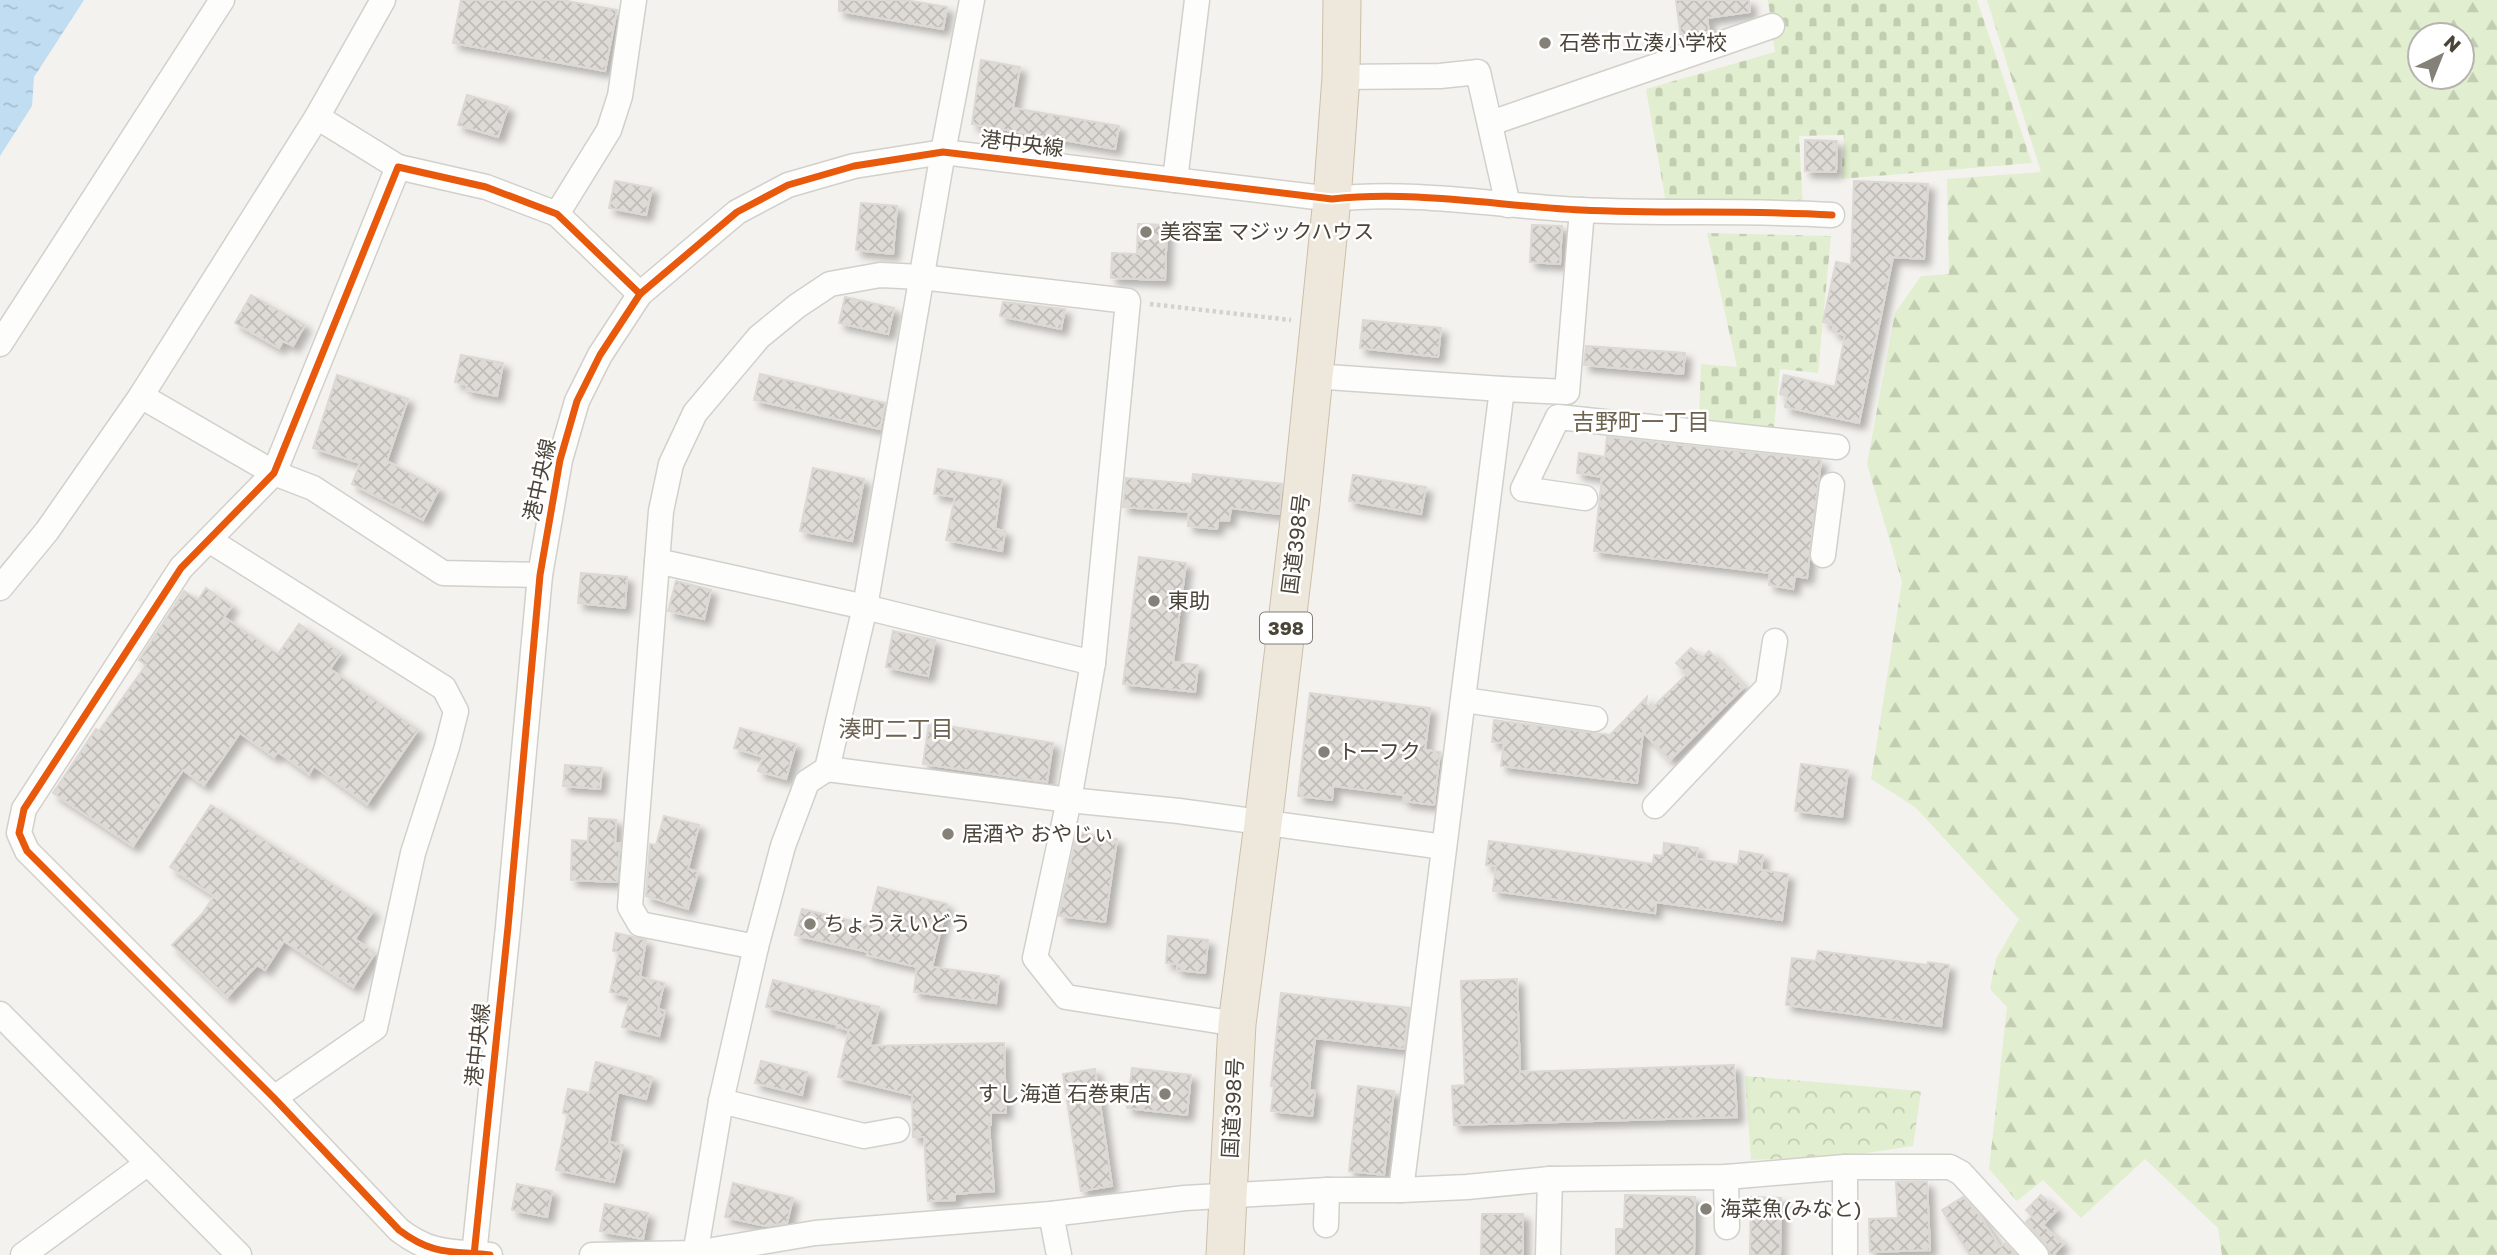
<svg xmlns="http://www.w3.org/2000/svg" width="2497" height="1255" viewBox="0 0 2497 1255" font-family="'Golos Text','Noto Sans JP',sans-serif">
  <defs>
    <pattern id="forest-firs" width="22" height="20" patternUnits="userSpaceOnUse" patternTransform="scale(1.75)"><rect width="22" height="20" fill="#e1eecf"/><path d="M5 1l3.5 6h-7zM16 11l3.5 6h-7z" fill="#c3cdb2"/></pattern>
    <pattern id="cemetery-stones" width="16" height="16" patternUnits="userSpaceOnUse" patternTransform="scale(1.75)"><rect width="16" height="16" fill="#e1eecf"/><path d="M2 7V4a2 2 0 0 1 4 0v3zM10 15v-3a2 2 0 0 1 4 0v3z" fill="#c3cdb2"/></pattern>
    <pattern id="park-crowns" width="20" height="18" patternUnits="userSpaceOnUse" patternTransform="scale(1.75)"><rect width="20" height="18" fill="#e1eecf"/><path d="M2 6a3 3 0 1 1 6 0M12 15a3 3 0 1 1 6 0" fill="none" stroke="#c3cdb2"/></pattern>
    <pattern id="water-ripples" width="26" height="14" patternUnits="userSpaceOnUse" patternTransform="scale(1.75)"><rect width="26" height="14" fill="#c0ddf1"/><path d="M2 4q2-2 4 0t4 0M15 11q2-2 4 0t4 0" fill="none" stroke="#a6bfcf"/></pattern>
    <pattern id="building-cross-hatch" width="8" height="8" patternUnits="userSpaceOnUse" patternTransform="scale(1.75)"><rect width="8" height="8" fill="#dedbd6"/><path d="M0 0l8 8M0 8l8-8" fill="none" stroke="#c0bdb8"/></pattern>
    <filter id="shadow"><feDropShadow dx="6" dy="6" stdDeviation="3.5" flood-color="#0004"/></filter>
  </defs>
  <rect width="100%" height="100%" fill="#f4f2ee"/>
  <path fill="url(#forest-firs)" fill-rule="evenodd" d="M1987,0H2497V1255H2222L2218,1228L2145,1159L2081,1218L2043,1180L2017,1201L1989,1169L2007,1007L1990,989L1996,959L2019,919L1915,807L1871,779L1902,582L1867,464L1895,313L1921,276L1949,274L1947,179L2041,172ZM2420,35H2462V77H2420Z"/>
  <g fill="url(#cemetery-stones)">
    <path d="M1768,0H1977L2032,163L1841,179L1844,135L1799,136L1803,206L1666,203L1646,89L1775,52Z"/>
    <path d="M1707,233L1831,236L1818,373L1780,369L1774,427L1699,419L1701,364L1737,367Z"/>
  </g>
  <path fill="url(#park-crowns)" d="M1745,1076L1921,1091L1913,1146L1846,1156L1751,1160Z"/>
  <path fill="url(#water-ripples)" d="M0,0H84L34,77L32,106L0,156Z"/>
  <g fill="url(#building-cross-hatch)" stroke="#dcd9d4" stroke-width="2" filter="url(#shadow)">
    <path d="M461,0H562L617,10L605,71L453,43Z"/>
    <path d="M839,0H905L947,7L943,29L839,11Z"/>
    <path d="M1676,0H1749L1750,12L1707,18L1709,32L1681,37Z"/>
    <path d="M981,60L1020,67L1013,108L1119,126L1115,149L972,124Z"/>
    <path d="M467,95L508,107L498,137L458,125Z"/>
    <path d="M1805,140L1837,141L1836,172L1805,171Z"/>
    <path d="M615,181L652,188L646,215L609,208Z"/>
    <path d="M1854,181L1928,184L1924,259L1893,257L1859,423L1785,407L1787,396L1780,394L1784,375L1835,387L1845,335L1833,332L1834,325L1823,322L1836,262L1851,265Z"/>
    <path d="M861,203L897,206L893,254L856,250Z"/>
    <path d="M1138,224L1167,225L1165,280L1111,278L1112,253L1137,254Z"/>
    <path d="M1532,225L1562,226L1560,264L1530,262Z"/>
    <path d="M251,295L305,325L293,346L283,341L279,348L235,323Z"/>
    <path d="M845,297L894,308L888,334L839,323Z"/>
    <path d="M1003,302L1065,309L1061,329L1000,316Z"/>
    <path d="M1363,320L1441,328L1438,357L1360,348Z"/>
    <path d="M1586,346L1685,353L1683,374L1584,365Z"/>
    <path d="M461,355L503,363L497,396L466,390L467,385L455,382Z"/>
    <path d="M760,374L885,403L880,429L754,400Z"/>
    <path d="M337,375L408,399L387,461L439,489L423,520L352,484L360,463L313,448Z"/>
    <path d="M1607,437L1821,460L1807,578L1795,576L1793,589L1769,585L1770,573L1594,551L1602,477L1577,473L1579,453L1605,457Z"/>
    <path d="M813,468L864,479L852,541L800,531Z"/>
    <path d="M938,469L1002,480L995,529L1005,531L1002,551L946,540L955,497L934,494Z"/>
    <path d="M1193,474L1282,484L1279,514L1231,508L1229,521L1218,520L1217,529L1188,526L1189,512L1123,507L1126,478L1192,484Z"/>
    <path d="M1353,475L1426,487L1421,514L1349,501Z"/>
    <path d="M1139,557L1186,563L1173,662L1198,665L1195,692L1123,684Z"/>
    <path d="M581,573L627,577L625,608L578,603Z"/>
    <path d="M676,581L711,590L704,619L668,611Z"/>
    <path d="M206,588L232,606L224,617L278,654L299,624L341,653L330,669L418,730L367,804L314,766L309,774L278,752L274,757L240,733L204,785L183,770L133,846L53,793L96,729L99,731L146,665L139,660L184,591L198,600Z"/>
    <path d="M893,631L935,640L928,676L886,667Z"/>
    <path d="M1691,648L1702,658L1709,651L1744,687L1670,760L1643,732L1637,783L1501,766L1504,743L1492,742L1494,720L1610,735L1647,697L1646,704L1651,709L1687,674L1676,663Z"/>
    <path d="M1310,693L1430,708L1425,750L1440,752L1434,805L1403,801L1404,795L1333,786L1332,800L1298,796Z"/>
    <path d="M929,723L1053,743L1047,782L923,764Z"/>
    <path d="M740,728L796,744L786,779L758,771L763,757L734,748Z"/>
    <path d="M1801,764L1848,770L1842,817L1795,811Z"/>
    <path d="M565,765L602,768L600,789L563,786Z"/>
    <path d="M211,805L373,911L355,939L375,953L353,987L284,941L265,970L257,965L227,997L172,945L202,914L214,896L170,867Z"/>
    <path d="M664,816L699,825L688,869L698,872L688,909L646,896L650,844L656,845Z"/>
    <path d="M589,818L616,820L615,843H620L617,882L571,880L572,840L588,841Z"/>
    <path d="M1077,832L1117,839L1105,922L1059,916Z"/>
    <path d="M1489,841L1653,864L1654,855L1663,856L1664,843L1698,848L1696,859L1738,865L1740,851L1763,855L1761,870L1788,874L1782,920L1656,902L1655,913L1493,891L1496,866L1486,865Z"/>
    <path d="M878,887L947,904L932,967L999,976L996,1003L914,992L917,967L867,955L868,952L795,935L802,909L869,925Z"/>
    <path d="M616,933L646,940L640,977L664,983L658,1009L665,1011L659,1036L622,1027L630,997L610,992L619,952L613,951Z"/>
    <path d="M1168,936L1208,940L1205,973L1177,970L1178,964L1166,963Z"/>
    <path d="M1818,951L1927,965L1928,962L1949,965L1941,1026L1786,1005L1792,958L1816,961Z"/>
    <path d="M1517,979L1520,1072L1734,1065L1737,1117L1454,1125L1452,1086L1465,1085L1461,981Z"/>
    <path d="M773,980L879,1007L870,1046L1004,1043L1006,1113L991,1112V1125H989L994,1191L955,1194V1200L928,1201L924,1137H913L912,1095L838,1077L849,1030L837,1027L838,1025L766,1007Z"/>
    <path d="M1281,993L1409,1008L1404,1049L1315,1038L1309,1090L1315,1091L1312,1116L1271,1111L1274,1086H1271Z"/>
    <path d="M761,1061L807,1072L802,1095L755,1083Z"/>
    <path d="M596,1062L652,1077L646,1099L618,1092L609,1142L623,1145L614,1182L556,1170L568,1114L563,1113L568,1089L589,1093Z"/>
    <path d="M1132,1068L1191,1075L1187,1115L1127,1108Z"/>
    <path d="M1095,1069L1112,1186L1081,1191L1063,1074Z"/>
    <path d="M1358,1086L1394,1091L1384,1175L1349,1171Z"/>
    <path d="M1896,1182H1927L1930,1250L1870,1252L1869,1219L1898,1218Z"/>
    <path d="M733,1183L793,1198L787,1223L765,1226L725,1217Z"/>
    <path d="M517,1184L552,1191L547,1217L512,1210Z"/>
    <path d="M1625,1195L1695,1197L1694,1255H1616V1229H1624Z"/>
    <path d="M2041,1195L2057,1210L2043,1225L2063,1244L2053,1255H2050L2047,1245L2026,1222L2032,1216L2026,1210Z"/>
    <path d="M1751,1197L1781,1198L1780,1255H1750Z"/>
    <path d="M1963,1197L1980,1216L2000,1247L2005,1243L2016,1255H1970L1942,1210Z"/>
    <path d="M605,1204L648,1213L643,1239L600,1231Z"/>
    <path d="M1482,1214H1523V1255H1481Z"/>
  </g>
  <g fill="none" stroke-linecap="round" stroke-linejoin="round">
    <defs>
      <g id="minor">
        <path d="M1341,77L1440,76L1478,72L1508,205"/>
        <path d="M317,117L398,167"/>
        <path d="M1491,123L1772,26"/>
        <path d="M1175,180L1197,0"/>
        <path d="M557,214L609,130L620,96L634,0"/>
        <path d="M0,344L222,0"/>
        <path d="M1313,376L1502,389"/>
        <path d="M141,396L274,473L313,488L443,573L540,575"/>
        <path d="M1585,498L1523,489L1558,417L1837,447"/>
        <path d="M209,540L444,688L456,711L447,747L413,853L375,1028L274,1098"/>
        <path d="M1823,555L1832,485"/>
        <path d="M657,561L865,607L1093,663"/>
        <path d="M0,588L47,531L141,396L317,117L383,0"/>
        <path d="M1464,700L1595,719"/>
        <path d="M827,769L865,607L943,152L972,0"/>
        <path d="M1655,806L1768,687L1775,641"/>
        <path d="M756,947L640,924L630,907L661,511L671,464L695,413L759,337L797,306L830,284L880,275L921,277L1128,301L1093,663L1069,800L1035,958L1066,997L1237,1024"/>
        <path d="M0,1014L239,1255"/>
        <path d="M721,1101L864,1136L897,1130"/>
        <path d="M1726,1177L1727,1227"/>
        <path d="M1401,1190L1502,389L1567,392L1582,210"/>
        <path d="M1051,1214L1059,1255"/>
        <path d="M1326,1225L1327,1190"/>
        <path d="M23,1255L148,1163"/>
        <path d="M474,1255L508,927L540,575L560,460L577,401L600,355L640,294L737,212L788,185L854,166L943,152L1332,199C1415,190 1499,206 1581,210C1665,214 1748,210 1832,215"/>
        <path d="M490,1255C450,1251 432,1255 399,1230L274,1098L27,851L19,833L24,809L181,568L274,473L398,167L486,187L557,214L640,294"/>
        <path d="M592,1255L695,1253L815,1233L1051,1214L1185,1198L1327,1190H1401L1467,1187L1550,1179L1726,1177L1845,1167H1950L1961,1173L2036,1255"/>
        <path d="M695,1255L721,1101L756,947L783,846L807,782L827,769L1069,800L1179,811L1444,847"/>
        <path d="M1548,1255L1550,1179"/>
        <path d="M1845,1255V1167"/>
      </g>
      <path id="highway" d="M1225,1255L1237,1024L1263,824L1301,504L1332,199L1341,77L1342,0"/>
    </defs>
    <use href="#minor" stroke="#d2d0cb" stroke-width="27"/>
    <use href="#highway" stroke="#ccbfa9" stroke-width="39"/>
    <path stroke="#d3d2cc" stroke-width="4.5" stroke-dasharray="3.5 3.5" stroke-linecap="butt" d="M1150,304L1291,320"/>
    <use href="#minor" stroke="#fdfdfc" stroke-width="24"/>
    <use href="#highway" stroke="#ede8db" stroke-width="37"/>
    <defs>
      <g id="cycleway">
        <path d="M474,1255L508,927L540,575L560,460L577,401L600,355L640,294L737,212L788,185L854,166L943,152L1332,199C1415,190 1499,206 1581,210C1665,214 1748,210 1832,215"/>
        <path d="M490,1255C450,1251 432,1255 399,1230L274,1098L27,851L19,833L24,809L181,568L274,473L398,167L486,187L557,214L640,294"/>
      </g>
    </defs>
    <use href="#cycleway" stroke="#fff" stroke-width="11"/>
    <use href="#cycleway" stroke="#e8590c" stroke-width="7"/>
  </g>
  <g fill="#868178" stroke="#fff" stroke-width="2.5">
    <circle cx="1545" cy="43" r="7"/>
    <circle cx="1146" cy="232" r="7"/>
    <circle cx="1154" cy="601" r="7"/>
    <circle cx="1324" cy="752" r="7"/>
    <circle cx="948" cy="834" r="7"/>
    <circle cx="810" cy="924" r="7"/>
    <circle cx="1165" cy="1094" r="7"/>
    <circle cx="1706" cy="1209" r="7"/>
  </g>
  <g text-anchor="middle" stroke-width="5" stroke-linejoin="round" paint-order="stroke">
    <rect fill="#fff" stroke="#817c74" stroke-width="2" x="1260" y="612.5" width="52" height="31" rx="5"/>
    <g font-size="19" font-weight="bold" fill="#4b4439">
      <text x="1286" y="635">398</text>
    </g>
    <g font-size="21" fill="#4b4439" stroke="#fff" text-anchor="start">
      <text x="1559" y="50">石巻市立湊小学校</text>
      <text x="1160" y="239">美容室 マジックハウス</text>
      <text x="1168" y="608">東助</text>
      <text x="1338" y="759">トーフク</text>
      <text x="962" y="841">居酒や おやじぃ</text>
      <text x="824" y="931">ちょうえいどう</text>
      <text x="1151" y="1101" text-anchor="end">すし海道 石巻東店</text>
      <text x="1720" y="1216">海菜魚(みなと)</text>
    </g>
    <g font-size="21" fill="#4b4439" stroke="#fff">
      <text transform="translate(1022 144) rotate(7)" y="7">港中央線</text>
      <text transform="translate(540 480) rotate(-78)" y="7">港中央線</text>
      <text transform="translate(1296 544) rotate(-83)" y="7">国道398号</text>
      <text transform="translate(478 1045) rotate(-84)" y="7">港中央線</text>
      <text transform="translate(1233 1108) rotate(-87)" y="7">国道398号</text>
    </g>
    <g font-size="23" fill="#6e6250" stroke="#fff">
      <text x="1641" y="430">吉野町一丁目</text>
      <text x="896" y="737">湊町二丁目</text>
    </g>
  </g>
  <g transform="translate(2441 56) rotate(43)"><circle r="33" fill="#ffffff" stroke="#b7b4b0" stroke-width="2"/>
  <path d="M0-5L12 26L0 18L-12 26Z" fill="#868178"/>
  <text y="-10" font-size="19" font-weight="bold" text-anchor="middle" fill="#4b4439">N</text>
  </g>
</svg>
